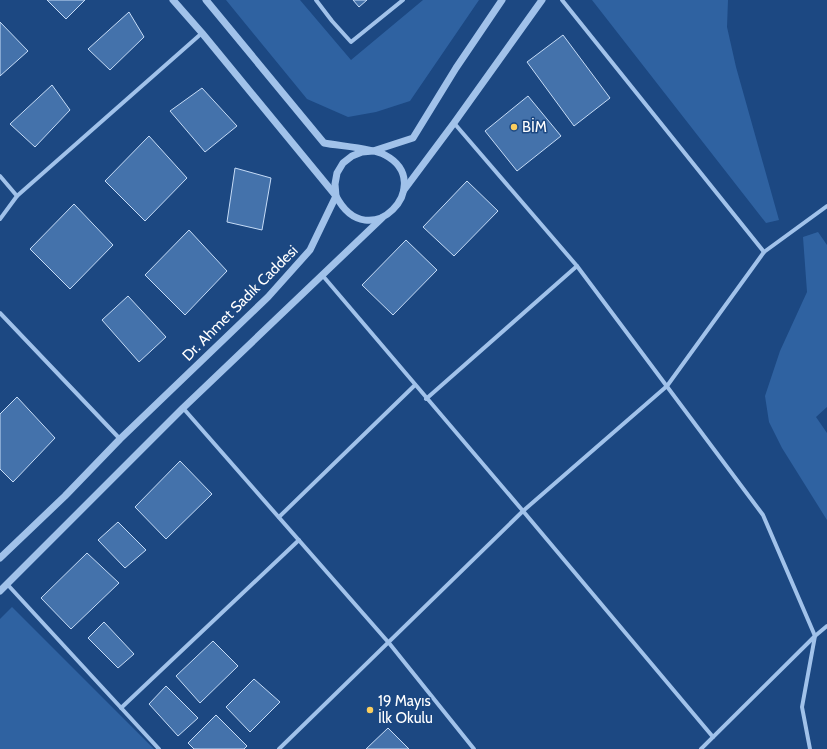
<svg xmlns="http://www.w3.org/2000/svg" width="827" height="749" viewBox="0 0 827 749" font-family="Cabin,sans-serif">
  <rect width="100%" height="100%" fill="#1c4882"/>
  <g fill="#2f62a1">
    <path d="M226,0H300L351,60L423,0H479L410,101L376,112L348,117L307,99Z"/>
    <path d="M592,0H728L727,27L736,67L779,220L766,223Z"/>
    <path d="M818,232L827,245V407L816,417L827,433V520L782,448L769,422L765,396L780,351L807,292L803,237Z"/>
    <path d="M12,607L154,749H0V619Z"/>
  </g>
  <g fill="#4472ab" stroke="#c6dcf7">
    <path d="M47,0H85L66,19Z"/>
    <path d="M353,0H367L359,7Z"/>
    <path d="M129,12L144,37L110,70L88,49Z"/>
    <path d="M0,22L28,51L0,76Z"/>
    <path d="M563,35L610,98L574,126L527,62Z"/>
    <path d="M52,85L70,110L35,147L10,124Z"/>
    <path d="M202,88L237,126L205,152L170,111Z"/>
    <path d="M528,96L561,136L517,171L485,131Z"/>
    <path d="M149,136L187,178L145,221L105,181Z"/>
    <path d="M235,168L271,178L262,230L227,222Z"/>
    <path d="M467,181L498,211L454,256L423,227Z"/>
    <path d="M74,204L113,245L70,289L30,249Z"/>
    <path d="M189,230L227,271L185,315L145,275Z"/>
    <path d="M406,240L437,270L393,315L362,285Z"/>
    <path d="M128,296L166,337L139,362L102,320Z"/>
    <path d="M17,397L55,438L13,482L0,469V414Z"/>
    <path d="M180,461L212,494L166,539L135,507Z"/>
    <path d="M118,522L146,550L125,568L98,540Z"/>
    <path d="M87,553L119,583L71,629L41,598Z"/>
    <path d="M104,622L134,654L118,668L88,638Z"/>
    <path d="M213,641L238,666L200,703L176,676Z"/>
    <path d="M254,679L280,702L250,732L226,707Z"/>
    <path d="M166,686L198,718L178,736L149,704Z"/>
    <path d="M216,715L247,746L244,749H194L188,743Z"/>
    <path d="M388,728L409,749H366Z"/>
  </g>
  <g fill="none" stroke-linecap="round" stroke-linejoin="round">
    <g stroke="#a1c2ea" stroke-width="4">
      <path d="M316,0L332,21L351,42L403,0"/>
      <path d="M562,0L764,252"/>
      <path d="M454,123L577,266L763,515L815,636L802,707L810,749"/>
      <path d="M0,176L17,196"/>
      <path d="M0,219L17,196L202,33"/>
      <path d="M323,276L523,511L713,737"/>
      <path d="M0,313L120,439"/>
      <path d="M426,399L577,266"/>
      <path d="M183,408L389,643L474,749"/>
      <path d="M279,517L415,385"/>
      <path d="M7,584L159,749"/>
      <path d="M121,708L299,540"/>
      <path d="M279,749L523,511L667,386L764,252L827,206"/>
      <path d="M701,749L815,636L827,626"/>
    </g>
    <g stroke="#a1c2ea" stroke-width="7">
      <path d="M173,0L202,33L336,196C369,259 438,183 385,155C373,148 339,146 324,143L206,0"/>
      <path d="M404,190L454,123L542,0"/>
      <path d="M0,558L65,496L120,439L268,297L310,250L336,196L335,184L337,173L343,163L352,156L362,152L373,151L413,138L456,68L502,0"/>
      <path d="M0,591L183,408L382,218"/>
    </g>
  </g>
  <g fill="#face5f" stroke="#1c4882" stroke-width="1.5">
    <circle cx="514" cy="127" r="4"/>
    <circle cx="370" cy="710" r="4"/>
  </g>
  <g text-anchor="middle" stroke-width="3" stroke-linejoin="round" paint-order="stroke">
    <g font-size="15" fill="#fff" stroke="#1c4882" text-anchor="start">
      <text x="522" y="132">BİM</text>
      <text x="378" y="706">19 Mayıs<tspan x="378" dy="17">İlk Okulu</tspan></text>
    </g>
    <g font-size="15" fill="#fff" stroke="#1c4882">
      <text transform="translate(240 303) rotate(-45)" y="5">Dr. Ahmet Sadık Caddesi</text>
    </g>
  </g>
</svg>
